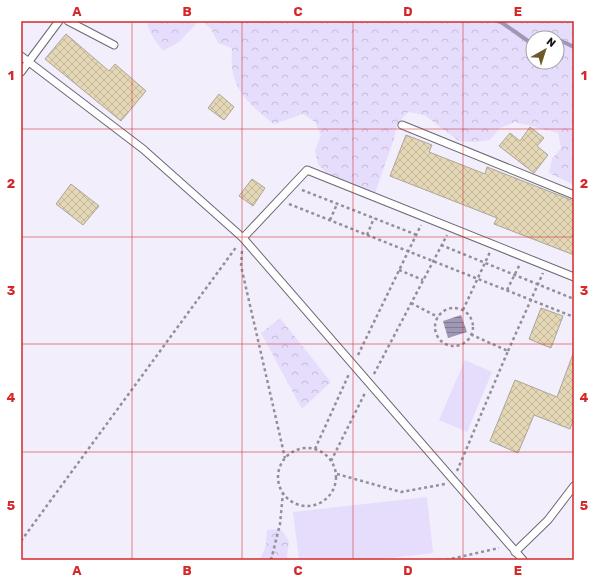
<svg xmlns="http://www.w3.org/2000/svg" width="595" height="581" viewBox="0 0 595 581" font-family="Rubik,sans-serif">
  <defs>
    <pattern id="forest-crowns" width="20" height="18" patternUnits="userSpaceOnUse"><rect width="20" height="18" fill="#e6ddfd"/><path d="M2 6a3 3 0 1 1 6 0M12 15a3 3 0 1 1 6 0" fill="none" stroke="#c5bdd8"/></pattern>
    <pattern id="water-rules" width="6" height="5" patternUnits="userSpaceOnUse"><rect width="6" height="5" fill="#a097b5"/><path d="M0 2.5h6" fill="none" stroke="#817a92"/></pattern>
    <pattern id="building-cross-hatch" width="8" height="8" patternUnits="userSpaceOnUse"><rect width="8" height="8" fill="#e4d7b6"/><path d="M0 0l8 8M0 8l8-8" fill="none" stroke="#c3b89c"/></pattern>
  </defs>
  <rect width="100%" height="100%" fill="#f2eefc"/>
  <g fill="#e6ddfd">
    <path d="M465,360L492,372L467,432L439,420Z"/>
    <path d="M427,497L433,553L373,560H299L293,512Z"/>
  </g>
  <g fill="url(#forest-crowns)" fill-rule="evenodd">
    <path d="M151,21H199L179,42L163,51L154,39L147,25Z"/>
    <path d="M202,21H574V185L549,173L552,159L561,148L558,133L515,122L500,128L490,140L474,142L459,141L424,115L408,112L397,124L394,139L375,193L328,175L318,164L315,150L321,135L315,122L303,114L274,124C255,109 232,91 232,64C231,59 232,53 232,48L218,43L211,29ZM533,38H557V62H533Z"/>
    <path d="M280,318L331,382L302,409L261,333Z"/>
    <path d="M281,529L289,541L287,556L289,560H260L266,545L267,530Z"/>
  </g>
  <path fill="url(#water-rules)" d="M461,315L467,332L448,338L443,321Z"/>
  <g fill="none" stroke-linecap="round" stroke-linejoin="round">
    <g stroke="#a097b5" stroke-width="4">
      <path d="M497,21L501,22L528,41H533"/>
      <path d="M557,39L574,47"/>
    </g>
  </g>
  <g fill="url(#building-cross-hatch)" stroke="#aba699">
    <path d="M66,34L109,71L115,64L146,91L121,121L45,59Z"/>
    <path d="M219,94L234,107L224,120L208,108Z"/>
    <path d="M530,127L544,138L537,146L548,155L534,173L499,146L510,133L520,141Z"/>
    <path d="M406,135L432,145L429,152L485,174L487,167L574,201V255L494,224L497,218L390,176Z"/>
    <path d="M252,179L265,188L253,206L239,196Z"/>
    <path d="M71,184L99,206L83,225L56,204Z"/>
    <path d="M541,308L563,316L551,348L529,339Z"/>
    <path d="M573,354L574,418L570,429L534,415L518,453L490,441L515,380L557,397Z"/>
  </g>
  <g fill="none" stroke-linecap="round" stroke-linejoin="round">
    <defs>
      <g id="service">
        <path d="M68,21L114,45"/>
        <path d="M21,56L143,149L243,238L523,560"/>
        <path d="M21,72L59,21"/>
        <path d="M402,125L574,195"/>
        <path d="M243,238L307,170L574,277"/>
        <path d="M515,552L548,520L574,486"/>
      </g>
    </defs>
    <use href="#service" stroke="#6c6874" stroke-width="9"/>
    <g stroke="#928f99" stroke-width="2.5" stroke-dasharray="3 3" stroke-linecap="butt">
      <path d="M302,190L417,235"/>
      <path d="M289,204L574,317"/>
      <path d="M330,220L337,204"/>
      <path d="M367,235L374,218"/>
      <path d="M441,245L574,299"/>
      <path d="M242,251L241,266L285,458"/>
      <path d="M399,270L423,280"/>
      <path d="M507,290L520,264"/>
      <path d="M411,303L438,317"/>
      <circle cx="454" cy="327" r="19"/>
      <path d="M463,310L490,252"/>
      <path d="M508,351L543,273"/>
      <path d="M358,355L421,225"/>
      <path d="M374,374L447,235"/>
      <circle cx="307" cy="477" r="29"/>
      <path d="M315,449L349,374"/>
      <path d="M331,461L365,393"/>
      <path d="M457,471L508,351L472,335"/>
      <path d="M337,474L401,492L445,484"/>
      <path d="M21,541L237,246"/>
      <path d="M271,560L280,524L283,493"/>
      <path d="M446,560L499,548"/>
    </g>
    <use href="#service" stroke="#fff" stroke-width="7"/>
  </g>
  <path fill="none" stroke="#d62828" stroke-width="1" stroke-opacity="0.55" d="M132,21V560M242,21V560M353,21V560M463,21V560M21,129H574M21,237H574M21,344H574M21,452H574"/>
  <rect width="595" height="581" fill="none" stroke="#ffffff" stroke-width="44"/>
  <g transform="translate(545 50) rotate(39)"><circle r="19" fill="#ffffff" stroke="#a2a1a3"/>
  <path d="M0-3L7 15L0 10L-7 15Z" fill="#6c5a28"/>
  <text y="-6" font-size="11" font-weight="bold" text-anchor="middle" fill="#161419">N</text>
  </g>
  <rect x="22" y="22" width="551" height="537" fill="none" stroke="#d62828" stroke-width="1.5"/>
  <g font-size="13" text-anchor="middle" font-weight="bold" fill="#d62828">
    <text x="77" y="16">A</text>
    <text x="187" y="16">B</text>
    <text x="298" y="16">C</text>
    <text x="408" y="16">D</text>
    <text x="518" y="16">E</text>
    <text x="11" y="80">1</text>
    <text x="584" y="80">1</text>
    <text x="11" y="188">2</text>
    <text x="584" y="188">2</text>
    <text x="11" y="295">3</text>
    <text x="584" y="295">3</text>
    <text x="11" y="402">4</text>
    <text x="584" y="402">4</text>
    <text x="11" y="510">5</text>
    <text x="584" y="510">5</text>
    <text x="77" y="575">A</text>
    <text x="187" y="575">B</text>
    <text x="298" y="575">C</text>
    <text x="408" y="575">D</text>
    <text x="518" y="575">E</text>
  </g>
</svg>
